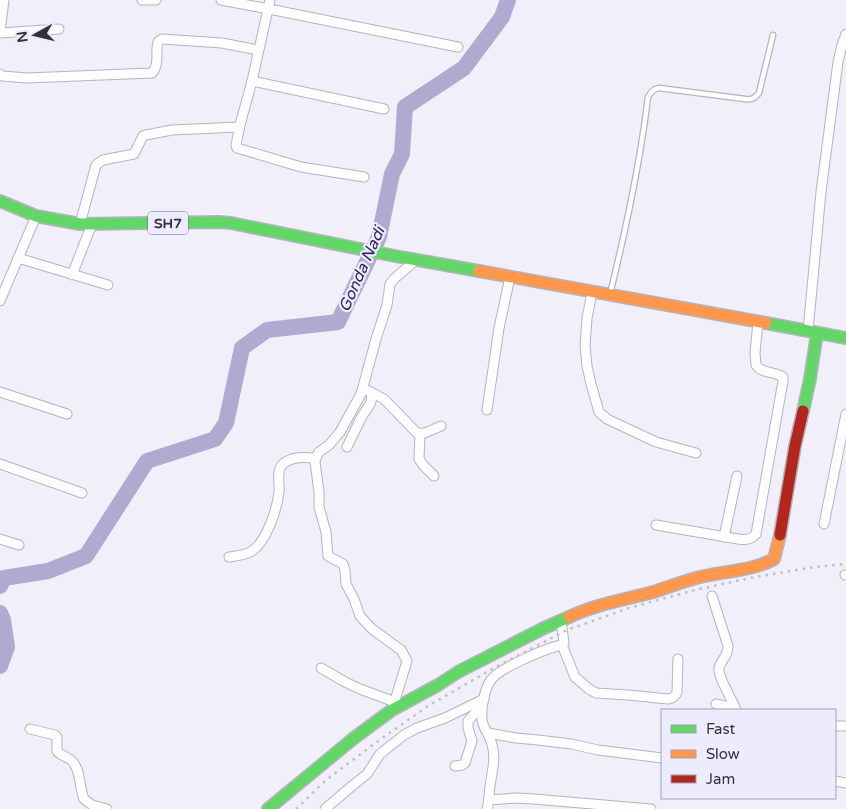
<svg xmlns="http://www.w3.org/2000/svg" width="846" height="809" viewBox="0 0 846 809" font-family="'Varela Round',sans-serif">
  <rect width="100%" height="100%" fill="#f0effa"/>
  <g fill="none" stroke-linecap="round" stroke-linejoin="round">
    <g stroke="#b0aad1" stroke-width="16">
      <path d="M0,586L4,578L48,571L86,556L147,461L215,439L226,423L242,348L267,330L338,322L379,237L392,174L402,154L405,107L464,68L502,17L508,0"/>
      <path d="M0,613L3,620L7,647L0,666"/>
    </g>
    <defs>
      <path id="lane" d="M610,294C626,229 640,164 648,97C651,92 653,89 659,88L745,99C752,100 755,98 759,93L773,35"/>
      <g id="street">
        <path d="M142,0H156"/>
        <path d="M221,0L269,9L458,47"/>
        <path d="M270,0L252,81L240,125L236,145L237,148L301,167L364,177"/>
        <path d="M0,32L4,0"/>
        <path d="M0,33L59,29"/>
        <path d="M0,74L2,76L27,78L152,73C160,64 155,53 158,42L162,39L222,43L258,50"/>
        <path d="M252,81L384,109"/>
        <path d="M80,224L96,165L103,160L134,154L143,136L146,135L172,130L239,127"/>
        <path d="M18,258L108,285"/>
        <path d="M72,275L92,224"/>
        <path d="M592,293L587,318L585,346L587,366L591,384L599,412L607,419L656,442L696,453"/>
        <path d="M0,301L36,216"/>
        <path d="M808,331L821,192L838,62L842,45L846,34"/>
        <path d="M363,388L384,399L417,433H425L441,426"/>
        <path d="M0,392L67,414"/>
        <path d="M487,410L499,328L510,277"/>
        <path d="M420,434L419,459L423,465L434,476"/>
        <path d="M347,447L361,418L370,404L372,398L371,392"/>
        <path d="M0,464L82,493"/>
        <path d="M824,524L846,414"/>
        <path d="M656,525L738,539C745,540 751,540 756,534L783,381V377C774,371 762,374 756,365L755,353L758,322"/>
        <path d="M724,537L737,476"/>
        <path d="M0,539L19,545"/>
        <path d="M229,557C236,556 246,555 252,551C267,541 277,509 279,492C280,484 276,472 282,465C291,456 305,457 316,458"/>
        <path d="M845,575H846"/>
        <path d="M712,596L728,646C728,658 720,660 719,669C718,677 733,701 736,710"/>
        <path d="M562,645L575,677L589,689L596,693L628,695L668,699C673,698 675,697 677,692L678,659"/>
        <path d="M321,668L345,682L360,689L395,702"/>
        <path d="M716,704L730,707L735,710"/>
        <path d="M392,710L407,661L401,650L372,629L360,616L354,599L346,584L345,570L343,564L328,556L326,532L319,507V492L315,462L316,458L319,452L329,445L340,432L361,394L376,339L387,305L390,284L395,278L416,260"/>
        <path d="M838,726H846"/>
        <path d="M30,729L55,735L57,737V751C61,756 66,756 71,760C81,769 79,787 84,799L92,805L107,809"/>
        <path d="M488,733L516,738L538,740L571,744L598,750L662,758"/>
        <path d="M455,766L462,765L465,763L472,741L468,728V721L475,713L482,706"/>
        <path d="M835,781L846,783"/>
        <path d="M489,800L516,798L534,799L651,809"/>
        <path d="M325,809L352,786L367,774L380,754L404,735L417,728L445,718L484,699"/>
        <path d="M487,809C489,802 489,794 490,786C492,770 497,758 491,741C489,734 483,728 482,720C481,710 484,689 491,680C499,668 547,648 562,645L564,643L561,620"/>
      </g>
      <g id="fast">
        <path d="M0,201L36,216L80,224L219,222L231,223L395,256L479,271"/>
        <path d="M766,323L846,338"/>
        <path d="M803,411L810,379L817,333"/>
        <path d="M268,809L354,738L392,710L438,685L458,672L544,628L569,617"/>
      </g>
      <g id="slow">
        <path d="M479,271L766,323"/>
        <path d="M569,617C596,604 624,600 653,592C669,587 684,581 700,577C725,571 752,571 774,559L780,535"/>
      </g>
      <path id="jam" d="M780,535L795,446L803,411"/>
    </defs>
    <use href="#lane" stroke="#b5b4be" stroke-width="7"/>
    <use href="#street" stroke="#b5b4be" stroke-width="11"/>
    <use href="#fast" stroke="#b5b4be" stroke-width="14"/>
    <use href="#slow" stroke="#b5b4be" stroke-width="14"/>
    <use href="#jam" stroke="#b5b4be" stroke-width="14"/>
    <use href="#lane" stroke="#fdfdfe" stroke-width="4.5"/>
    <use href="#street" stroke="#fdfdfe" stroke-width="9"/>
    <use href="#fast" stroke="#63d668" stroke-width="11"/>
    <use href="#slow" stroke="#ff974d" stroke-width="11"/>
    <use href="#jam" stroke="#b3261e" stroke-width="11"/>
    <path stroke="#c0bfc2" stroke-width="2.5" stroke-dasharray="2.5 5" stroke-linecap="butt" d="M296,809L326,780L374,744L428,706L494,668L567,630L629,608L695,590L755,577L815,567L846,564"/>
  </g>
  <g text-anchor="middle" stroke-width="4.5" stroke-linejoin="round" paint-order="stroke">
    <rect fill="#edebfe" stroke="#6a6977" stroke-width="1" x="148" y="211.5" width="40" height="23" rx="4"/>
    <g font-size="14" font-weight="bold" fill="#32313d">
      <text x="168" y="228">SH7</text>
    </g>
    <g font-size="16" font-style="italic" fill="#332261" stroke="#edebfe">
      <text transform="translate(361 269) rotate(-66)" y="6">Gonda Nadi</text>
    </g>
  </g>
  <rect x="661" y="709" width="175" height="90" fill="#edebfe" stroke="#a2a1b1"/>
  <rect x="671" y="725" width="25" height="8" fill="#63d668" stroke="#a2a1b1"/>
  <text x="706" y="734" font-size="15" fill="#32313d">Fast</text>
  <rect x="671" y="750" width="25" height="8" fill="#ff974d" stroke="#a2a1b1"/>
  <text x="706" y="759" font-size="15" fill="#32313d">Slow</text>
  <rect x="671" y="775" width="25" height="8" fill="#b3261e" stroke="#a2a1b1"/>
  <text x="706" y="784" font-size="15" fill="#32313d">Jam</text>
  <g transform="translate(35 35) rotate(262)" stroke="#edebfe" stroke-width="4" paint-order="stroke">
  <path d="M0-4L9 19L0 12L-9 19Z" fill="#32313d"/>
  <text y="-8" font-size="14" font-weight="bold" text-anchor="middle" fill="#32313d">N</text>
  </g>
</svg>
